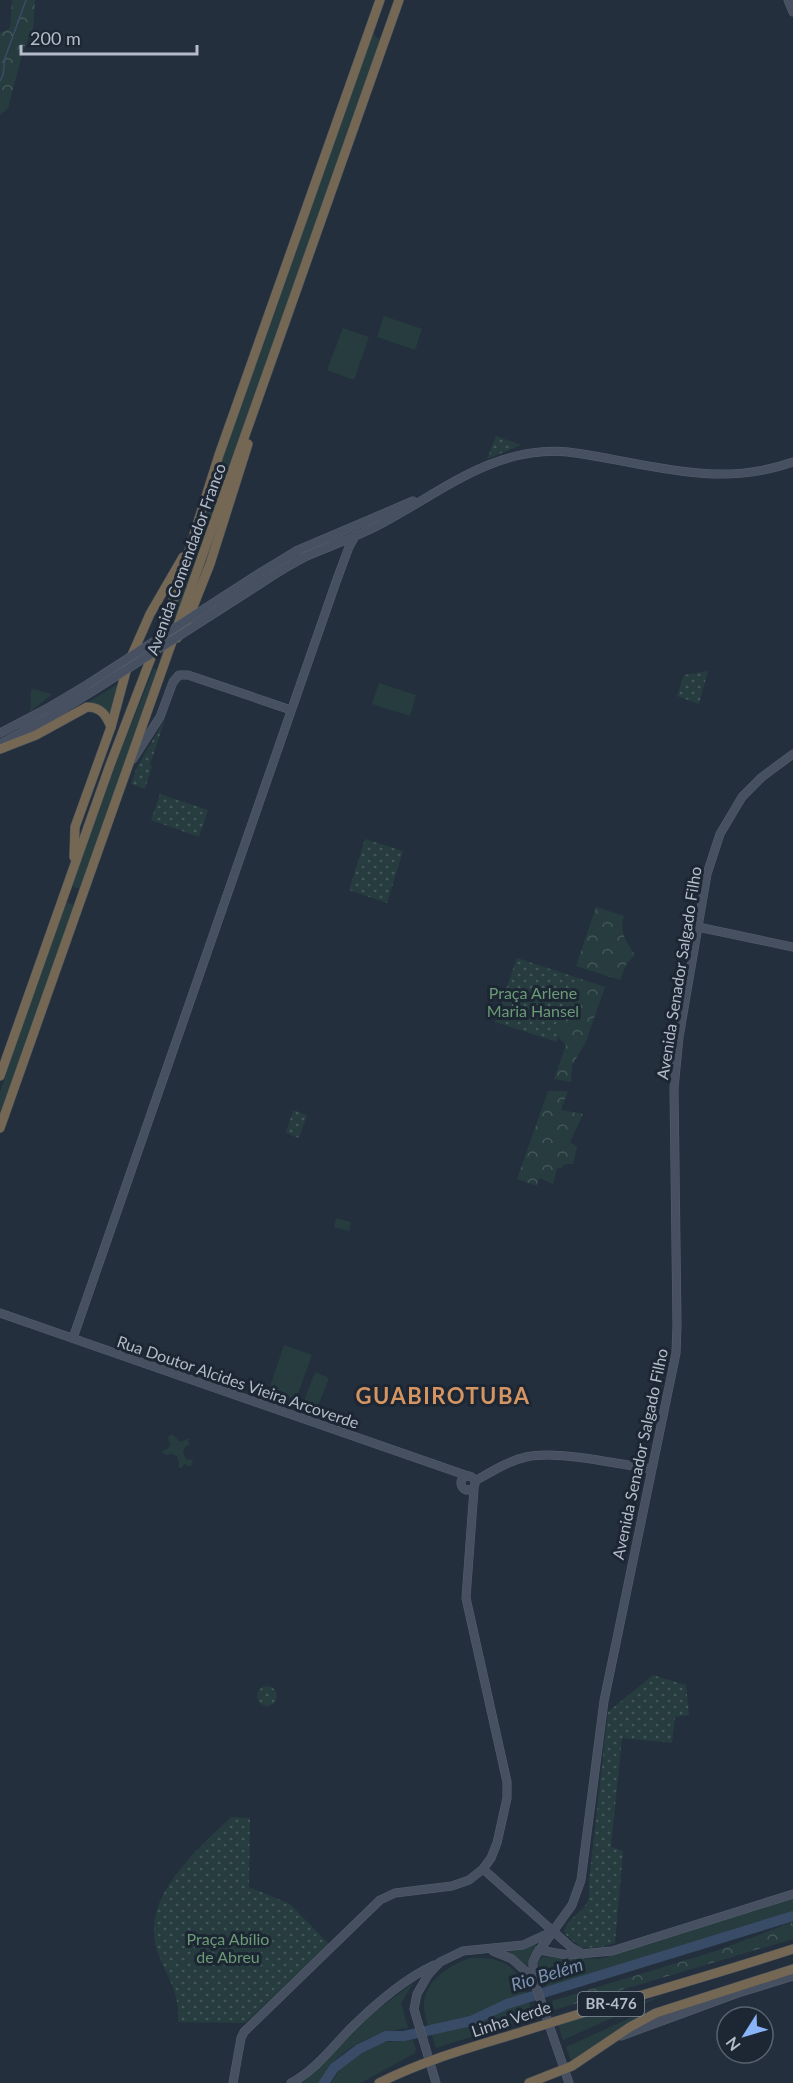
<svg xmlns="http://www.w3.org/2000/svg" width="793" height="2083" viewBox="0 0 793 2083" font-family="Lato,sans-serif">
  <defs>
    <pattern id="forest-crowns" width="20" height="18" patternUnits="userSpaceOnUse" patternTransform="scale(1.5)"><rect width="20" height="18" fill="#263c3f"/><path d="M2 6a3 3 0 1 1 6 0M12 15a3 3 0 1 1 6 0" fill="none" stroke="#435659"/></pattern>
    <pattern id="park-dots" width="8" height="8" patternUnits="userSpaceOnUse" patternTransform="scale(1.5)"><rect width="8" height="8" fill="#263c3f"/><path d="M2 2h.1M6 6h.1" fill="none" stroke="#435659" stroke-width="1.8" stroke-linecap="round"/></pattern>
  </defs>
  <rect width="100%" height="100%" fill="#242f3e"/>
  <g fill="#263c3f">
    <path d="M373,33L377,38L381,39L177,616L172,618L218,470Z"/>
    <path d="M384,316L422,329L415,350L377,337Z"/>
    <path d="M343,328L369,337L354,380L327,370Z"/>
    <path d="M154,668L157,670L80,889L71,886L113,770Z"/>
    <path d="M379,683L416,695L410,716L372,704Z"/>
    <path d="M118,684L111,721L108,716L80,707Z"/>
    <path d="M34,689L52,694L30,712L31,690Z"/>
    <path d="M65,902L74,905L0,1118V1092Z"/>
    <path d="M336,1218L351,1222L349,1231L334,1227Z"/>
    <path d="M284,1345L312,1355L296,1399L269,1390Z"/>
    <path d="M315,1372L329,1378L318,1406L304,1401Z"/>
    <path d="M172,1434L180,1442L189,1438L188,1441L190,1444L185,1447L183,1452L186,1459L193,1460L191,1467L184,1464L182,1468L178,1467L179,1462L177,1456L172,1454L166,1455L161,1451L166,1450L170,1446L168,1437Z"/>
    <path d="M793,1898V1913L617,1968L546,1987L538,1964L540,1959L544,1957L600,1959Z"/>
    <path d="M535,1944L537,1946L530,1955V1966H528L506,1951Z"/>
    <path d="M470,1958C518,1956 522,1978 534,2017L436,2048C433,2036 424,2020 424,2007C423,1981 450,1965 470,1958Z"/>
    <path d="M413,1983L401,2003L408,2028C381,2032 352,2041 333,2063C328,2068 325,2077 321,2083H298L308,2077L374,2012Z"/>
    <path d="M662,1996L563,2040L558,2025Z"/>
    <path d="M654,2007L622,2026L571,2061L566,2047Z"/>
    <path d="M413,2040L416,2049L415,2053L361,2083H331L345,2062L385,2042Z"/>
  </g>
  <g fill="url(#forest-crowns)">
    <path d="M12,0H35L33,28L23,51L8,108L0,115V33L10,28Z"/>
    <path d="M596,907L624,916C619,933 626,941 635,955L627,963L620,980L576,966Z"/>
    <path d="M578,978L605,987L585,1044L572,1065L571,1082L554,1079L566,1045L557,1036L565,991Z"/>
    <path d="M548,1091H568L561,1110L583,1114L570,1142L577,1147L573,1164H565L561,1168H557L553,1184L539,1178L537,1186L517,1179Z"/>
    <path d="M793,1922V1939L554,2010L552,2001L716,1951Z"/>
  </g>
  <g fill="url(#park-dots)">
    <path d="M496,436L521,445L487,459Z"/>
    <path d="M708,671L699,704L677,696L684,675Z"/>
    <path d="M165,719L150,765L152,766L145,789L131,784L137,767Z"/>
    <path d="M160,794L208,810L199,837L151,820Z"/>
    <path d="M365,839L403,851L387,903L349,890Z"/>
    <path d="M517,958L578,978L565,991L557,1042L495,1022Z"/>
    <path d="M293,1110L307,1115L299,1138L286,1133Z"/>
    <path d="M653,1675L686,1685L689,1715L675,1717L672,1743L622,1738L611,1847L623,1851L615,1943L601,1947L582,1948L566,1935L564,1930C576,1907 592,1914 589,1882L608,1712Z"/>
    <circle cx="267" cy="1696" r="10"/>
    <path d="M231,1817L250,1818L249,1887L290,1904L329,1944L245,2023L178,2022C180,1993 169,1981 159,1956C136,1899 196,1852 231,1817Z"/>
  </g>
  <g fill="none" stroke-linecap="round" stroke-linejoin="round">
    <path stroke="#394c67" stroke-width="1.5" d="M0,81L3,75L5,58L26,0"/>
    <path stroke="#394c67" stroke-width="10" d="M324,2083L334,2068L359,2049L386,2036H404L471,2021L507,2004L793,1916"/>
    <defs>
      <g id="secondary">
        <path d="M788,0L793,12"/>
        <path d="M255,576L296,551L413,501"/>
        <path d="M260,584C275,574 291,564 307,556C330,546 353,538 375,527C438,495 492,445 568,452C646,462 715,490 793,462"/>
        <path d="M0,733L46,709L88,684"/>
        <path d="M0,744L54,715L93,691"/>
        <path d="M133,759L160,717L173,682L179,675H188L291,710"/>
        <path d="M698,927L793,947"/>
        <path d="M0,1313L468,1476"/>
        <path d="M73,1338L336,582L349,547L355,536"/>
        <circle cx="468" cy="1483" r="7"/>
        <path d="M475,1481C491,1472 508,1461 526,1457C557,1450 618,1464 651,1469"/>
        <path d="M483,1869L572,1948L583,1954"/>
        <path d="M539,1950L568,1955L612,1951L793,1894"/>
        <path d="M493,1951L512,1959L533,1978"/>
        <path d="M621,2036L738,1993L793,1976"/>
        <path d="M233,2083L241,2038L244,2032L380,1900L395,1893L452,1886L469,1880L483,1869L491,1858L497,1843L507,1798V1782L466,1598L474,1489"/>
        <path d="M291,2083C314,2071 331,2049 349,2030C374,2005 402,1980 434,1965"/>
        <path d="M436,2083L414,2009L417,1994L428,1975L440,1962L463,1951L523,1945L549,1933"/>
        <path d="M569,2083L533,1978V1962L536,1955L572,1905L581,1880L604,1701L676,1353L677,1325L674,1088L679,1037L707,874L720,834L742,797L762,777L793,754"/>
      </g>
      <g id="highway">
        <path d="M177,638L187,622L210,564L248,444"/>
        <path d="M0,749L36,735L87,707C101,707 106,715 111,727"/>
        <path d="M74,857L75,827L111,727L128,664L150,614L183,557"/>
        <path d="M0,1076L110,765L175,595L219,455L380,0"/>
        <path d="M0,1128L399,0"/>
        <path d="M379,2083C424,2060 473,2047 521,2032C612,2003 703,1978 793,1949"/>
        <path d="M529,2083L572,2066L630,2027L656,2013L793,1969"/>
      </g>
    </defs>
    <use href="#secondary" stroke="#565f6c" stroke-width="9"/>
    <use href="#highway" stroke="#434c59" stroke-width="10"/>
    <use href="#secondary" stroke="#465061" stroke-width="8"/>
    <use href="#highway" stroke="#746855" stroke-width="9"/>
    <defs>
      <g id="secondary-bridge">
        <path d="M88,684L255,576"/>
        <path d="M93,691L260,584"/>
      </g>
    </defs>
    <use href="#secondary-bridge" stroke="#565f6c" stroke-width="9" stroke-linecap="butt"/>
    <use href="#secondary-bridge" stroke="#465061" stroke-width="8"/>
  </g>
  <g text-anchor="middle" stroke-width="6" stroke-linejoin="round" paint-order="stroke">
    <rect fill="#1d2633" stroke="#878f9c" stroke-width="1.5" x="578" y="1992" width="66" height="24" rx="4.5"/>
    <g font-size="15" font-weight="bold" fill="#b4bcc9">
      <text x="611" y="2009">BR-476</text>
    </g>
    <g font-size="16" fill="#b4bcc9" stroke="#1d2633">
      <text transform="translate(186 559) rotate(-70)" y="6">Avenida Comendador Franco</text>
      <text transform="translate(679 973) rotate(-81)" y="6">Avenida Senador Salgado Filho</text>
      <text transform="translate(238 1382) rotate(19)" y="6">Rua Doutor Alcides Vieira Arcoverde</text>
      <text transform="translate(640 1454) rotate(-78)" y="6">Avenida Senador Salgado Filho</text>
      <text transform="translate(511 2019) rotate(-18)" y="6">Linha Verde</text>
    </g>
    <g font-size="16" fill="#6b9a76" stroke="#1d2633">
      <text x="533" y="999">Praça Arlene<tspan x="533" dy="18">Maria Hansel</tspan></text>
      <text x="228" y="1945">Praça Abílio<tspan x="228" dy="18">de Abreu</tspan></text>
    </g>
    <g font-size="18" font-style="italic" fill="#7c92b1" stroke="#1d2633">
      <text transform="translate(547 1975) rotate(-17)" y="6">Rio Belém</text>
    </g>
    <g font-size="22" font-weight="bold" letter-spacing="1.5" fill="#d59563" stroke="#1d2633">
      <text x="443" y="1404">GUABIROTUBA</text>
    </g>
  </g>
  <g transform="translate(745 2035) rotate(233)"><circle r="28" fill="#1d2633" stroke="#59626f" stroke-width="1.5"/>
  <path d="M0-4.5L10 22L0 15L-10 22Z" fill="#8ab4f8"/>
  <text y="-9" font-size="16" font-weight="bold" text-anchor="middle" fill="#b4bcc9">N</text>
  </g>
  <path d="M21 45v9h176v-9" fill="none" stroke="#b4bcc9" stroke-width="3"/>
  <text x="30" y="45" font-size="18" fill="#b4bcc9" stroke="#1d2633" stroke-width="4.5" paint-order="stroke">200 m</text>
</svg>
